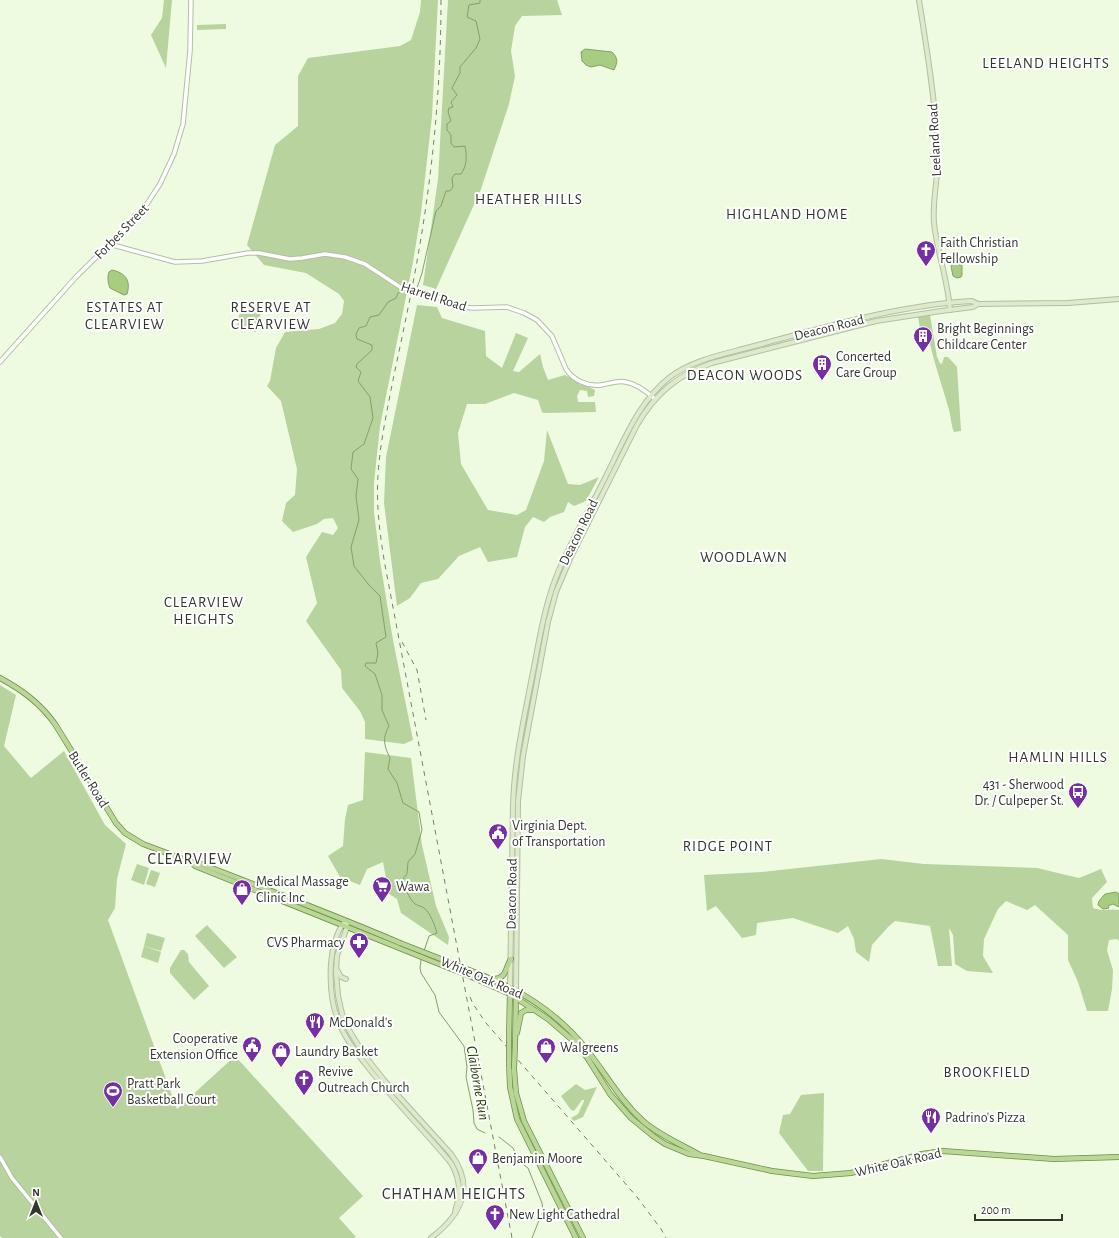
<svg xmlns="http://www.w3.org/2000/svg" width="1119" height="1238" viewBox="0 0 1119 1238" font-family="'Alegreya Sans',sans-serif">
  <rect width="100%" height="100%" fill="#eefbe1"/>
  <g fill="#b8d39d">
    <path d="M164,0H172L166,68L151,35L162,18Z"/>
    <path d="M421,0H438L432,116L421,213L413,262L380,426L374,483V512L380,561L393,640L413,740L404,744L365,739V722L360,711L342,688L341,670L306,621L317,603L306,557L322,532L333,535L338,528L333,518L324,519L317,524L293,532L282,521L286,503L295,495L297,469L281,401L267,386L270,381L276,348L285,332L319,329L335,323L342,314L344,301L339,294L306,273L264,265L247,245L275,145L298,126V76L308,58L400,46L411,40L420,12Z"/>
    <path d="M448,0H557L562,15L522,16L515,26L511,51L515,76L509,104L481,189L436,289L423,285L438,179Z"/>
    <path d="M226,24V29L197,30V25Z"/>
    <path d="M242,300L259,302L261,305L262,308L256,332L237,327Z"/>
    <path d="M417,305L437,307L442,318L485,331L486,356L502,368L516,333L528,338L513,371L519,372L540,354L543,367L548,380L565,375L595,390L594,396L588,397L587,391L580,390L577,396L578,402H595L596,412L544,413L542,412L538,400L514,393L485,404H467L458,433L461,464L488,510L517,515L526,510L544,461L547,430L568,484L580,485L599,477L586,501L574,506L568,502L564,512L550,517L544,522L533,517L525,527L517,557L488,562L480,547L459,556L438,579L421,583L410,598L397,606L384,503L386,457Z"/>
    <path d="M930,315L937,357L940,363L942,364L944,357H948L957,367L961,431L954,432C951,425 951,417 949,410C943,388 935,366 930,344L923,345L918,317Z"/>
    <path d="M619,453L612,471L567,562L582,528Z"/>
    <path d="M536,671L532,698L520,759L525,723Z"/>
    <path d="M0,685L16,695L4,746L31,778L64,751L105,825L126,844L117,879L115,908L108,920L177,1109L235,1056L363,1196L339,1218L356,1237L354,1238H2L0,1236Z"/>
    <path d="M365,752L411,758L422,845L436,906L449,937L448,945L401,913L397,899L383,890L386,878L383,862L367,869L360,885L340,877L328,856L343,846L345,819L348,805L363,800Z"/>
    <path d="M881,859L924,864L1037,868L1079,878L1101,869L1107,882L1092,898L1093,908C1105,912 1109,908 1119,910V941L1117,939L1109,940L1107,950L1113,970L1112,989L1108,1011H1087L1078,982L1068,960V935L1035,905L1027,910L1006,901L998,909L984,939L983,956L993,973L967,971L955,964L953,935L949,928L952,966H938L930,926L895,921L888,927L872,945L869,962L856,952L854,939L848,926L838,933L793,918L757,923L756,935L742,938L716,906L707,911L704,875L762,872Z"/>
    <path d="M137,864L149,868L144,885L131,880Z"/>
    <path d="M151,870L160,873L155,887L146,884Z"/>
    <path d="M207,925L237,957L224,968L195,936Z"/>
    <path d="M147,933L165,938L161,951L144,946Z"/>
    <path d="M144,946L161,952L158,963L141,957Z"/>
    <path d="M181,950H184L188,954L189,962L209,986L194,1000L170,973V968Z"/>
    <path d="M576,1084L585,1090L597,1087L583,1117L574,1121L571,1118L578,1114L584,1101V1100H582L574,1111L571,1110L561,1096Z"/>
    <path d="M824,1093L823,1171H808L779,1133L783,1115L790,1114L801,1095Z"/>
  </g>
  <g fill="#a8cd80" stroke="#85a067">
    <path d="M585,49L612,52C618,58 618,62 614,70L600,65L591,67L586,65L582,61L581,52Z"/>
    <path d="M953,264L962,265V275L961,277L957,278L953,276L951,266Z"/>
    <path d="M112,270C126,273 131,281 127,294L124,295L110,288C108,283 107,278 109,272Z"/>
    <path d="M1116,892L1119,894V907L1113,904L1108,906L1109,908L1103,909L1098,905L1099,901L1105,894Z"/>
  </g>
  <g fill="none" stroke-linecap="round" stroke-linejoin="round">
    <g stroke="#85a067" stroke-width="1">
      <path d="M417,288L422,273L436,211L441,206L446,191H450L453,187L452,178L455,174H461C467,166 467,156 465,146L454,147L451,143V135L447,130V124L451,121L448,112L449,108L453,107L451,102L457,95L452,88L460,73V67L476,48L480,39L476,21L467,17L469,5L480,3V0"/>
      <path d="M403,290L398,293L396,298L388,302L379,315L370,317L366,326L359,328L356,334L357,339L372,345V350L357,364L356,367L361,372L358,381L370,397L373,418L364,444L353,452L351,469L358,479L356,496L359,520L351,547L354,566L369,585L380,596L386,637L376,643L378,653L376,663H366L365,666L375,674L382,695V710L389,726C382,738 384,746 390,758L388,769L397,783L403,803L419,812L422,830L415,854L408,862L407,874L403,879C404,886 409,899 415,904C418,906 422,906 424,908C430,912 435,926 437,933L429,936L424,951"/>
      <path d="M421,960L420,968L421,973L435,995L439,1012L464,1046L467,1067L466,1077L473,1110L474,1123L477,1129L485,1133"/>
      <path d="M499,1137L513,1148L520,1162L528,1168L542,1203L543,1210L532,1238"/>
    </g>
    <defs>
      <g id="tertiary">
        <path d="M109,244L175,262L202,261L248,253H259L290,259L302,258L325,254L345,257L365,264L400,287L432,295L463,307L473,308L507,307L524,313L537,320L552,336L566,369C573,380 588,387 601,385C609,384 617,380 626,382C637,384 647,392 655,399"/>
        <path d="M0,362L76,277L141,213L160,184L174,154L183,124L190,51L191,0"/>
        <path d="M0,1157L12,1178L61,1238"/>
      </g>
      <g id="secondary">
        <path d="M919,0C927,50 935,100 938,150C939,175 932,199 934,223C937,252 948,280 950,310"/>
        <path d="M346,921L347,927L337,956L336,972L338,996L344,1022L365,1056L384,1080L451,1154C476,1188 461,1215 431,1238"/>
        <path d="M344,923C336,932 332,951 331,963C330,980 331,1001 337,1017C343,1036 355,1051 367,1066C393,1100 424,1130 451,1163C458,1175 461,1187 458,1201C457,1205 455,1209 455,1213"/>
        <path d="M337,970L341,977L346,979"/>
        <path d="M510,987L513,806C514,764 523,723 531,682C538,648 543,612 555,580C569,543 590,509 607,474C624,440 639,401 670,377C694,359 726,354 754,346C825,327 899,305 972,301L978,304L1068,303L1119,299"/>
        <path d="M516,990L518,801L523,756L548,622L556,592L570,559L637,425C655,394 677,375 712,363L876,321L941,311L973,307L978,304"/>
      </g>
      <g id="primary">
        <path d="M0,678C22,690 40,703 55,724L116,823L125,833L143,844L191,862L195,866L454,970"/>
        <path d="M191,862H196C264,888 332,914 400,943"/>
        <path d="M465,974L510,994L548,1019L577,1044L588,1059L610,1094L631,1118L653,1136L665,1144L689,1154L704,1156L772,1171L813,1176L851,1173L922,1154L943,1151L1054,1159L1119,1157"/>
        <path d="M482,975C523,991 559,1014 587,1050C606,1074 620,1100 643,1121C660,1136 681,1144 700,1155"/>
        <path d="M494,979C507,978 505,968 511,959"/>
        <path d="M517,1033L521,1013L526,1010H534"/>
        <path d="M509,1038L510,992"/>
        <path d="M515,1045L516,996"/>
        <path d="M509,1062L510,1087L517,1119L576,1238"/>
        <path d="M514,1069L516,1093L524,1121L583,1238"/>
      </g>
    </defs>
    <use href="#tertiary" stroke="#b2bea5" stroke-width="5.5"/>
    <use href="#secondary" stroke="#b2bea5" stroke-width="6"/>
    <use href="#primary" stroke="#6e8e46" stroke-width="6"/>
    <use href="#tertiary" stroke="#fff" stroke-width="3.5"/>
    <use href="#secondary" stroke="#ddebcb" stroke-width="4"/>
    <use href="#primary" stroke="#bbd798" stroke-width="4.5"/>
    <g stroke="#777f6f" stroke-width="1" stroke-dasharray="5 5" stroke-linecap="butt">
      <path d="M441,0C441,90 432,179 416,267C409,305 401,342 393,380C387,411 380,443 378,475C376,505 380,536 385,565L512,1238"/>
      <path d="M402,642L417,670L426,720"/>
      <path d="M470,997L473,1004L486,1023L637,1197L661,1229L666,1238"/>
    </g>
    <defs>
      <g id="primary-bridge">
        <path d="M400,943L482,975"/>
        <path d="M454,970L465,974"/>
        <path d="M509,1062V1038"/>
        <path d="M514,1069L515,1045"/>
      </g>
    </defs>
    <use href="#primary-bridge" stroke="#6e8e46" stroke-width="6" stroke-linecap="butt"/>
    <use href="#primary-bridge" stroke="#bbd798" stroke-width="4.5"/>
  </g>
  <defs>
    <symbol id="church-pin" viewBox="-11 -11 22 30"><path d="M0 17L-7.5 6A9.5 9.5 0 1 1 7.5 6Z" fill="#762fa2" stroke="#fff"/><path d="M-1.2-6h2.4v3.5h3.3v2.4h-3.3V6h-2.4V-.1h-3.3v-2.4h3.3Z" fill="#fff"/></symbol>
    <symbol id="building-pin" viewBox="-11 -11 22 30"><path d="M0 17L-7.5 6A9.5 9.5 0 1 1 7.5 6Z" fill="#762fa2" stroke="#fff"/><path d="M-4-6H4V6H1V3H-1V6H-4ZM-2.5-4.3h1.7v1.8h-1.7ZM.8-4.3h1.7v1.8H.8ZM-2.5-1h1.7V.8h-1.7ZM.8-1h1.7V.8H.8Z" fill="#fff"/></symbol>
    <symbol id="bus-pin" viewBox="-11 -11 22 30"><path d="M0 17L-7.5 6A9.5 9.5 0 1 1 7.5 6Z" fill="#762fa2" stroke="#fff"/><path d="M-5-6H5V4H4V6H2V4H-2V6H-4V4H-5ZM-3.5-4V0h7V-4ZM-3.5 1.2v1.5H-2V1.2ZM2 1.2v1.5H3.5V1.2Z" fill="#fff"/></symbol>
    <symbol id="civic-pin" viewBox="-11 -11 22 30"><path d="M0 17L-7.5 6A9.5 9.5 0 1 1 7.5 6Z" fill="#762fa2" stroke="#fff"/><path d="M-.6-6.5H3V-4.5H.6V-3L4-1V1h2V6H-6V1h2V-1L-.6-3ZM-1.2 2.5V6h2.4V2.5Z" fill="#fff"/></symbol>
    <symbol id="supermarket-pin" viewBox="-11 -11 22 30"><path d="M0 17L-7.5 6A9.5 9.5 0 1 1 7.5 6Z" fill="#762fa2" stroke="#fff"/><path d="M-6-5.5h2.5l.6 2H6L4.5 2H-2.5L-4.4-4H-6ZM-1.5 3.2a1.3 1.3 0 1 0 .1 0ZM3 3.2a1.3 1.3 0 1 0 .1 0Z" fill="#fff"/></symbol>
    <symbol id="shop-pin" viewBox="-11 -11 22 30"><path d="M0 17L-7.5 6A9.5 9.5 0 1 1 7.5 6Z" fill="#762fa2" stroke="#fff"/><path d="M-5-2.5h2.3a2.7 3.5 0 0 1 5.4 0H5L5.5 6h-11ZM-1.5-2.5h3a1.5 2.3 0 0 0-3 0Z" fill="#fff"/></symbol>
    <symbol id="pharmacy-pin" viewBox="-11 -11 22 30"><path d="M0 17L-7.5 6A9.5 9.5 0 1 1 7.5 6Z" fill="#762fa2" stroke="#fff"/><path d="M-2-6h4v4h4v4h-4v4h-4v-4h-4v-4h4Z" fill="#fff"/></symbol>
    <symbol id="restaurant-pin" viewBox="-11 -11 22 30"><path d="M0 17L-7.5 6A9.5 9.5 0 1 1 7.5 6Z" fill="#762fa2" stroke="#fff"/><path d="M-5-6h1v4h1v-4h1v4h1v-4h1v5L-1.5 .5V6h-2V.5L-5-1ZM5-6V6H3V1.5H1.5Q1.5-4 5-6Z" fill="#fff"/></symbol>
    <symbol id="stadium-pin" viewBox="-11 -11 22 30"><path d="M0 17L-7.5 6A9.5 9.5 0 1 1 7.5 6Z" fill="#762fa2" stroke="#fff"/><path d="M0-5a6.5 5 0 1 0 0 10a6.5 5 0 1 0 0-10ZM-3.5-1.8h7v3.6h-7Z" fill="#fff"/></symbol>
  </defs>
  <g fill-rule="evenodd">
    <use href="#church-pin" x="915" y="239" width="22" height="30"/>
    <use href="#building-pin" x="912" y="325" width="22" height="30"/>
    <use href="#building-pin" x="811" y="353" width="22" height="30"/>
    <use href="#bus-pin" x="1067" y="781" width="22" height="30"/>
    <use href="#civic-pin" x="487" y="822" width="22" height="30"/>
    <use href="#supermarket-pin" x="371" y="875" width="22" height="30"/>
    <use href="#shop-pin" x="231" y="878" width="22" height="30"/>
    <use href="#pharmacy-pin" x="348" y="931" width="22" height="30"/>
    <use href="#restaurant-pin" x="304" y="1011" width="22" height="30"/>
    <use href="#civic-pin" x="241" y="1035" width="22" height="30"/>
    <use href="#shop-pin" x="535" y="1036" width="22" height="30"/>
    <use href="#shop-pin" x="270" y="1040" width="22" height="30"/>
    <use href="#church-pin" x="293" y="1068" width="22" height="30"/>
    <use href="#stadium-pin" x="102" y="1080" width="22" height="30"/>
    <use href="#restaurant-pin" x="920" y="1106" width="22" height="30"/>
    <use href="#shop-pin" x="467" y="1147" width="22" height="30"/>
    <use href="#church-pin" x="484" y="1203" width="22" height="30"/>
  </g>
  <g text-anchor="middle" stroke-width="4" stroke-linejoin="round" paint-order="stroke">
    <g font-size="14" fill="#32372d" stroke="#fff">
      <text transform="translate(934 140) rotate(-93)" y="5">Leeland Road</text>
      <text transform="translate(121 231) rotate(-46)" y="5">Forbes Street</text>
      <text transform="translate(434 296) rotate(18)" y="5">Harrell Road</text>
      <text transform="translate(829 327) rotate(-14)" y="5">Deacon Road</text>
      <text transform="translate(578 532) rotate(-64)" y="5">Deacon Road</text>
      <text transform="translate(89 779) rotate(58)" y="5">Butler Road</text>
      <text transform="translate(511 894) rotate(-89)" y="5">Deacon Road</text>
      <text transform="translate(482 977) rotate(23)" y="5">White Oak Road</text>
      <text transform="translate(898 1162) rotate(-13)" y="5">White Oak Road</text>
    </g>
    <g font-size="14" fill="#32372d" stroke="#fff" text-anchor="start">
      <text x="940" y="247">Faith Christian<tspan x="940" dy="16">Fellowship</tspan></text>
      <text x="937" y="333">Bright Beginnings<tspan x="937" dy="16">Childcare Center</tspan></text>
      <text x="836" y="361">Concerted<tspan x="836" dy="16">Care Group</tspan></text>
      <text x="1064" y="789" text-anchor="end">431 - Sherwood<tspan x="1064" dy="16">Dr. / Culpeper St.</tspan></text>
      <text x="512" y="830">Virginia Dept.<tspan x="512" dy="16">of Transportation</tspan></text>
      <text x="256" y="886">Medical Massage<tspan x="256" dy="16">Clinic Inc</tspan></text>
      <text x="396" y="891">Wawa</text>
      <text x="345" y="947" text-anchor="end">CVS Pharmacy</text>
      <text x="329" y="1027">McDonald's</text>
      <text x="238" y="1043" text-anchor="end">Cooperative<tspan x="238" dy="16">Extension Office</tspan></text>
      <text x="560" y="1052">Walgreens</text>
      <text x="295" y="1056">Laundry Basket</text>
      <text x="318" y="1076">Revive<tspan x="318" dy="16">Outreach Church</tspan></text>
      <text x="127" y="1088">Pratt Park<tspan x="127" dy="16">Basketball Court</tspan></text>
      <text x="945" y="1122">Padrino's Pizza</text>
      <text x="492" y="1163">Benjamin Moore</text>
      <text x="509" y="1219">New Light Cathedral</text>
    </g>
    <g font-size="15" letter-spacing="1" fill="#32372d" stroke="#fff">
      <text x="1046" y="68">LEELAND HEIGHTS</text>
      <text x="529" y="204">HEATHER HILLS</text>
      <text x="787" y="219">HIGHLAND HOME</text>
      <text x="125" y="312">ESTATES AT<tspan x="125" dy="17">CLEARVIEW</tspan></text>
      <text x="271" y="312">RESERVE AT<tspan x="271" dy="17">CLEARVIEW</tspan></text>
      <text x="745" y="380">DEACON WOODS</text>
      <text x="744" y="562">WOODLAWN</text>
      <text x="204" y="607">CLEARVIEW<tspan x="204" dy="17">HEIGHTS</tspan></text>
      <text x="1058" y="762">HAMLIN HILLS</text>
      <text x="728" y="851">RIDGE POINT</text>
      <text x="987" y="1077">BROOKFIELD</text>
    </g>
    <g font-size="15" font-style="italic" fill="#283e05" stroke="#fff">
      <text transform="translate(478 1083) rotate(80)" y="5">Claiborne Run</text>
    </g>
    <g font-size="16" letter-spacing="1" fill="#32372d" stroke="#fff">
      <text x="190" y="864">CLEARVIEW</text>
      <text x="454" y="1199">CHATHAM HEIGHTS</text>
    </g>
  </g>
  <g transform="translate(36 1202)" stroke="#ffffff" stroke-width="3" paint-order="stroke">
  <path d="M0-3L7 15L0 10L-7 15Z" fill="#32372d"/>
  <text y="-6" font-size="11" font-weight="bold" text-anchor="middle" fill="#32372d">N</text>
  </g>
  <path d="M975 1214v6h87v-6" fill="none" stroke="#32372d" stroke-width="2"/>
  <text x="981" y="1214" font-size="12" fill="#32372d" stroke="#ffffff" stroke-width="3" paint-order="stroke">200 m</text>
</svg>
